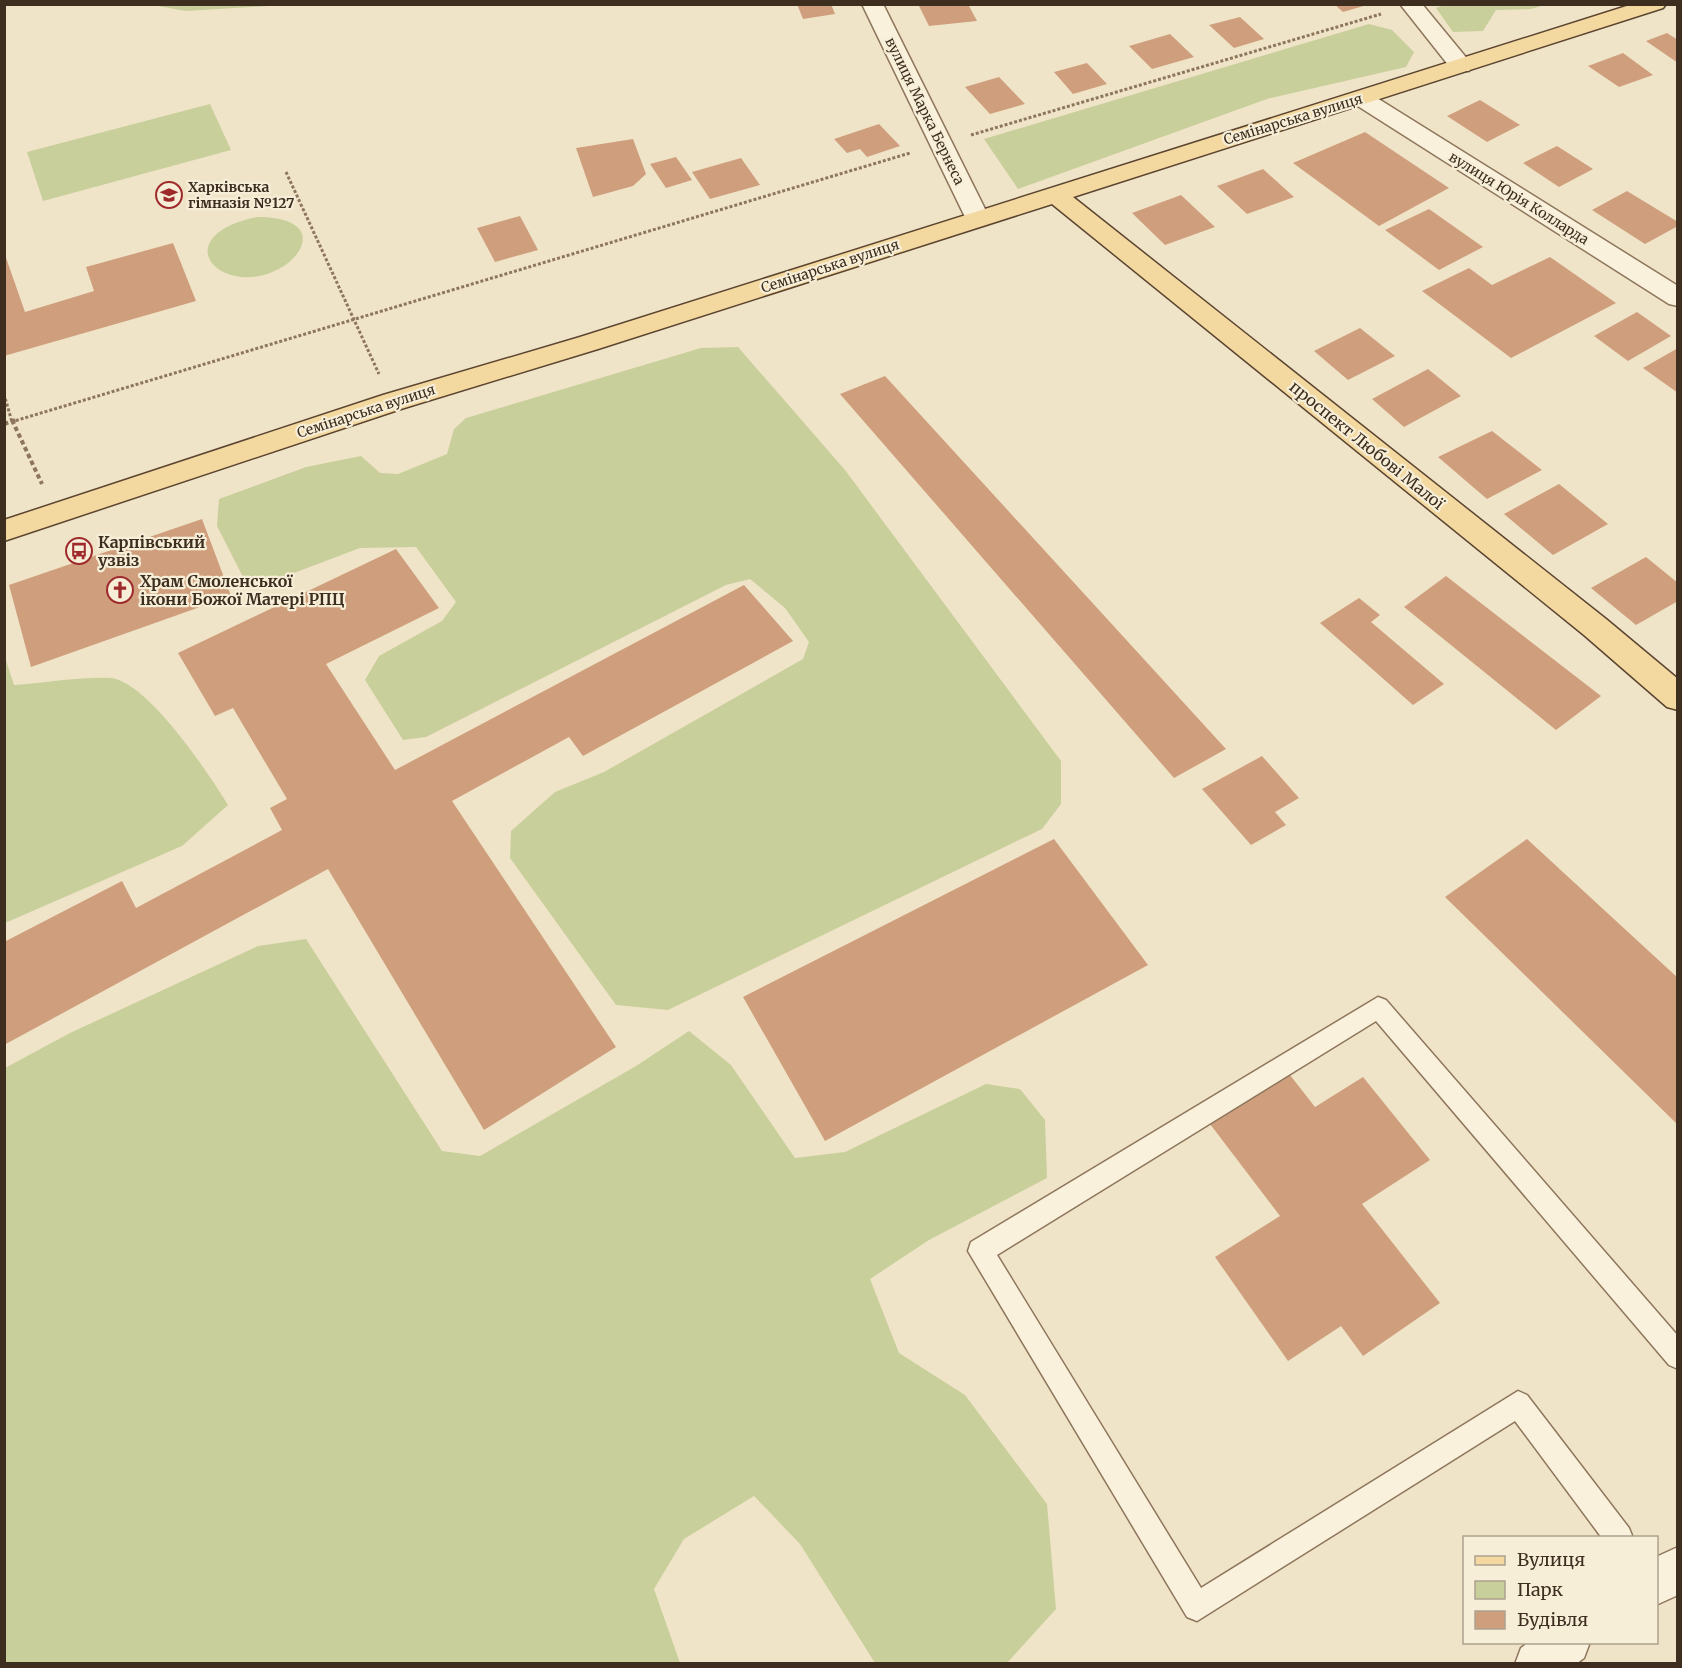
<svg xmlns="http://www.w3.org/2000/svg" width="1682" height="1668" viewBox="0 0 1682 1668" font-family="Merriweather,serif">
  <rect width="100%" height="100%" fill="#f0e4c8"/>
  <g fill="#c9cf9b">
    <path d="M1447,4H1545V5L1531,9L1496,10L1483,31L1453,32L1436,8Z"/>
    <path d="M152,5V4L286,5L186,11Z"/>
    <path d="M1369,24L1392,30L1414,52L1406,67L1267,99L1018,189L984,139Z"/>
    <path d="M210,104L231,150L43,201L27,152Z"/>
    <path d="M257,217C344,217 290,287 235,276C211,271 196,250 219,232C231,223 244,220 257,217Z"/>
    <path d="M738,347L845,470L1061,761V804L1042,829L668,1010L616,1005L510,858L511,831L555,792L604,772L803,659L809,642L785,608L750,579L726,585L426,737L403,740L365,680L379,656L442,621L456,602L416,547L360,548L286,576L245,581L217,526L219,499L306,467L361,456L380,473L398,474L447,454L454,429L466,418L701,348Z"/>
    <path d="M4,654L14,685C43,683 84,676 111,678C148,682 209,774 228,805L182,846L5,923Z"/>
    <path d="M306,939L442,1151L480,1156L636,1066L689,1031L731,1065L795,1158L845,1152L986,1084L1020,1089L1045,1120L1047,1178L929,1240L870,1279L899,1353L965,1395L1047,1504L1056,1609L1007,1663H875L800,1544L754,1496L684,1539L654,1589L680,1663H5V1068L70,1033L258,946Z"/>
  </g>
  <g fill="#cf9f7d">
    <path d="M797,4H831L835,14L803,19Z"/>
    <path d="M918,4H968L977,21L929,26Z"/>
    <path d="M1334,4H1367V5L1343,12Z"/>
    <path d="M1240,17L1264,39L1234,48L1209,25Z"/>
    <path d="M1667,33L1678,40V63L1646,41Z"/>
    <path d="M1170,34L1194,57L1152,69L1129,46Z"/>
    <path d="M1623,53L1653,75L1619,87L1588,66Z"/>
    <path d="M1087,63L1107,84L1073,94L1054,72Z"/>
    <path d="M999,77L1025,104L990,114L965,87Z"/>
    <path d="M1480,100L1520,125L1487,142L1447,116Z"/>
    <path d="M879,124L900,146L867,157L860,149L847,153L834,139Z"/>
    <path d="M1365,132L1449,188L1379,226L1293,163Z"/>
    <path d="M633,139L646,174L633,186L593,197L576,148Z"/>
    <path d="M1557,146L1593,169L1559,187L1523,163Z"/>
    <path d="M676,157L692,180L666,188L650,164Z"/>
    <path d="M741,158L760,185L710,199L692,172Z"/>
    <path d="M1263,169L1294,197L1247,214L1217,186Z"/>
    <path d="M1627,191L1678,222V226L1645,244L1592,210Z"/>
    <path d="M1181,195L1215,227L1165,245L1132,213Z"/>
    <path d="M1429,209L1483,247L1439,270L1385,230Z"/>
    <path d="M520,216L538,250L495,262L477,228Z"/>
    <path d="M173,243L196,301L4,356V252L25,312L94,291L86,267Z"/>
    <path d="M1550,257L1616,303L1511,358L1422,291L1469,268L1492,285Z"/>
    <path d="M1637,312L1671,336L1628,361L1594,336Z"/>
    <path d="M1360,328L1395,356L1348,380L1314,351Z"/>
    <path d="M1678,348V393L1643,368Z"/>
    <path d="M1428,369L1461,396L1404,427L1372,399Z"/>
    <path d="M885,376L1226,749L1174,778L840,394Z"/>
    <path d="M1492,431L1542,470L1487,499L1438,457Z"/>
    <path d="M1559,484L1608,524L1553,555L1504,514Z"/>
    <path d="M202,519L231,596L31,667L9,585Z"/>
    <path d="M396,549L439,608L326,664L395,770L744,585L793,641L583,756L569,737L452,801L616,1047L484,1130L328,869L4,1045V942L122,881L136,908L282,830L270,808L287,799L233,708L215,716L178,653Z"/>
    <path d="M1646,557L1678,583V601L1636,625L1591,588Z"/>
    <path d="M1446,576L1601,696L1556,730L1404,607Z"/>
    <path d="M1359,598L1380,615L1371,622L1444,684L1413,705L1320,623Z"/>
    <path d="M1262,756L1299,798L1275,812L1286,825L1251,845L1202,789Z"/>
    <path d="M1054,839L1148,965L825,1141L743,997Z"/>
    <path d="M1527,839L1678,978V1125L1445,897Z"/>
    <path d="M1290,1075L1315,1107L1363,1077L1430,1160L1362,1204L1440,1303L1363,1356L1341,1326L1288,1361L1215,1257L1280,1216L1210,1124Z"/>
  </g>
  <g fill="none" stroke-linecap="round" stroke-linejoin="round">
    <defs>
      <path id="service" d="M1378,997L1386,1000L1678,1336V1369L1669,1365L1376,1021L997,1255L1201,1588L1518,1391L1527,1395L1629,1528L1633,1538H1602L1515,1421L1197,1621L1187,1617L968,1251L971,1242Z"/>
      <g id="minor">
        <path d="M862,4H883L990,219L987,224L978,227L969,224L966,219Z"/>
        <path d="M1400,4H1422L1469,61L1472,66L1469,71H1453Z"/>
        <path d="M1361,91L1369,93L1678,286V306L1669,304L1353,103L1350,98L1353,93Z"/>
        <path d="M1678,1547V1595L1656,1605V1557Z"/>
        <path d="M1529,1642H1590L1584,1658L1576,1664H1515L1521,1648Z"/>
      </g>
      <path id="primary" d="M1633,4H1666L1663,8L1073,197L1606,619L1678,679V710L1667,707L1584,635L1052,204L598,349L401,409L4,541V520L383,395L580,337Z"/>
    </defs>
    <use href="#service" stroke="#8d765c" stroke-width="3"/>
    <use href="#minor" stroke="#8d765c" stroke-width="3"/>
    <use href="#primary" stroke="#5b4430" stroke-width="3"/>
    <g stroke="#8d765c" stroke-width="3" stroke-dasharray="3 2" stroke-linecap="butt">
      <path d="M971,135L1381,14"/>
      <path d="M286,172L379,374"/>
      <path d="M4,394L12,422"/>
      <path d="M11,422L910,153"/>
    </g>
    <g stroke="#8d765c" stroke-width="4" stroke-dasharray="4.5 3" stroke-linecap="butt">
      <path d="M12,420L42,484"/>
      <path d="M4,424L16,420"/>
    </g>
    <use href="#service" fill="#faf1dc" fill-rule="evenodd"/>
    <use href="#minor" fill="#faf1dc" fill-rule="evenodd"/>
    <use href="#primary" fill="#f3d9a0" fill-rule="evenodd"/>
  </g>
  <defs>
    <symbol id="school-ring" viewBox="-11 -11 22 22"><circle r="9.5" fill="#f7eed8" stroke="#9e2a2b" stroke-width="1.5"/><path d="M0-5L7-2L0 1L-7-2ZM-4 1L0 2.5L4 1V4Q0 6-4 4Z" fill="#9e2a2b"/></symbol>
    <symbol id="bus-ring" viewBox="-11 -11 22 22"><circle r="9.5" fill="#f7eed8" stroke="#9e2a2b" stroke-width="1.5"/><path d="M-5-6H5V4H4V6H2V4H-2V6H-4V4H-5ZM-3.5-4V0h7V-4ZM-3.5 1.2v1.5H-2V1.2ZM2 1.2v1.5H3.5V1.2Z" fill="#9e2a2b"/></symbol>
    <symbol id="church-ring" viewBox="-11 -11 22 22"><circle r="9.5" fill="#f7eed8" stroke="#9e2a2b" stroke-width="1.5"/><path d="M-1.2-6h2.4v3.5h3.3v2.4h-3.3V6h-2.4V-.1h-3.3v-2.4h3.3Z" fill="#9e2a2b"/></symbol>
  </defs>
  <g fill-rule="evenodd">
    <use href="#school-ring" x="154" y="180" width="30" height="30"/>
    <use href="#bus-ring" x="64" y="536" width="30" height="30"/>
    <use href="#church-ring" x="105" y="575" width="30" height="30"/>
  </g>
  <g text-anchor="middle" stroke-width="4.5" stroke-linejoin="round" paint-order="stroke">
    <g font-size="14" fill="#3d2e20" stroke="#f7eed8">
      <text transform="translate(925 111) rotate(64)" y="5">вулиця Марка Бернеса</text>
      <text transform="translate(1293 119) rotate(-17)" y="5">Семінарська вулиця</text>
      <text transform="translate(1519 198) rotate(32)" y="5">вулиця Юрія Колларда</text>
      <text transform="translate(830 266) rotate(-18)" y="5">Семінарська вулиця</text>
      <text transform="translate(366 411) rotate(-18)" y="5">Семінарська вулиця</text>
    </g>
    <g font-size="14" font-weight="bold" fill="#3d2e20" stroke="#f7eed8" text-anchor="start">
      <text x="188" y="192">Харківська<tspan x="188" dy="16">гімназія №127</tspan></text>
    </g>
    <g font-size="16" fill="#3d2e20" stroke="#f7eed8">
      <text transform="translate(1367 445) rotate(39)" y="6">проспект Любові Малої</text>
    </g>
    <g font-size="16" font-weight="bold" fill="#3d2e20" stroke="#f7eed8" text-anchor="start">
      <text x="98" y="548">Карпівський<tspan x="98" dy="18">узвіз</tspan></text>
      <text x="140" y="587">Храм Смоленської<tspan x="140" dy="18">ікони Божої Матері РПЦ</tspan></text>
    </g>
  </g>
  <rect width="1682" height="1668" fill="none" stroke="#3d2e20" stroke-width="12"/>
  <rect x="1463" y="1536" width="195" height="108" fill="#f7eed8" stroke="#ada18e" stroke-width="1.5"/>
  <rect x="1475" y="1556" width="30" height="9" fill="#f3d9a0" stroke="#ada18e" stroke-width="1.5"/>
  <text x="1517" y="1566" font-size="18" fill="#3d2e20">Вулиця</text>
  <rect x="1475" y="1581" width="30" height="18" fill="#c9cf9b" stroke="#ada18e" stroke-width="1.5"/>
  <text x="1517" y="1596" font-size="18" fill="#3d2e20">Парк</text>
  <rect x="1475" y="1611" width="30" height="18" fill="#cf9f7d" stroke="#ada18e" stroke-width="1.5"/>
  <text x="1517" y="1626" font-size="18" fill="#3d2e20">Будівля</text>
</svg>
